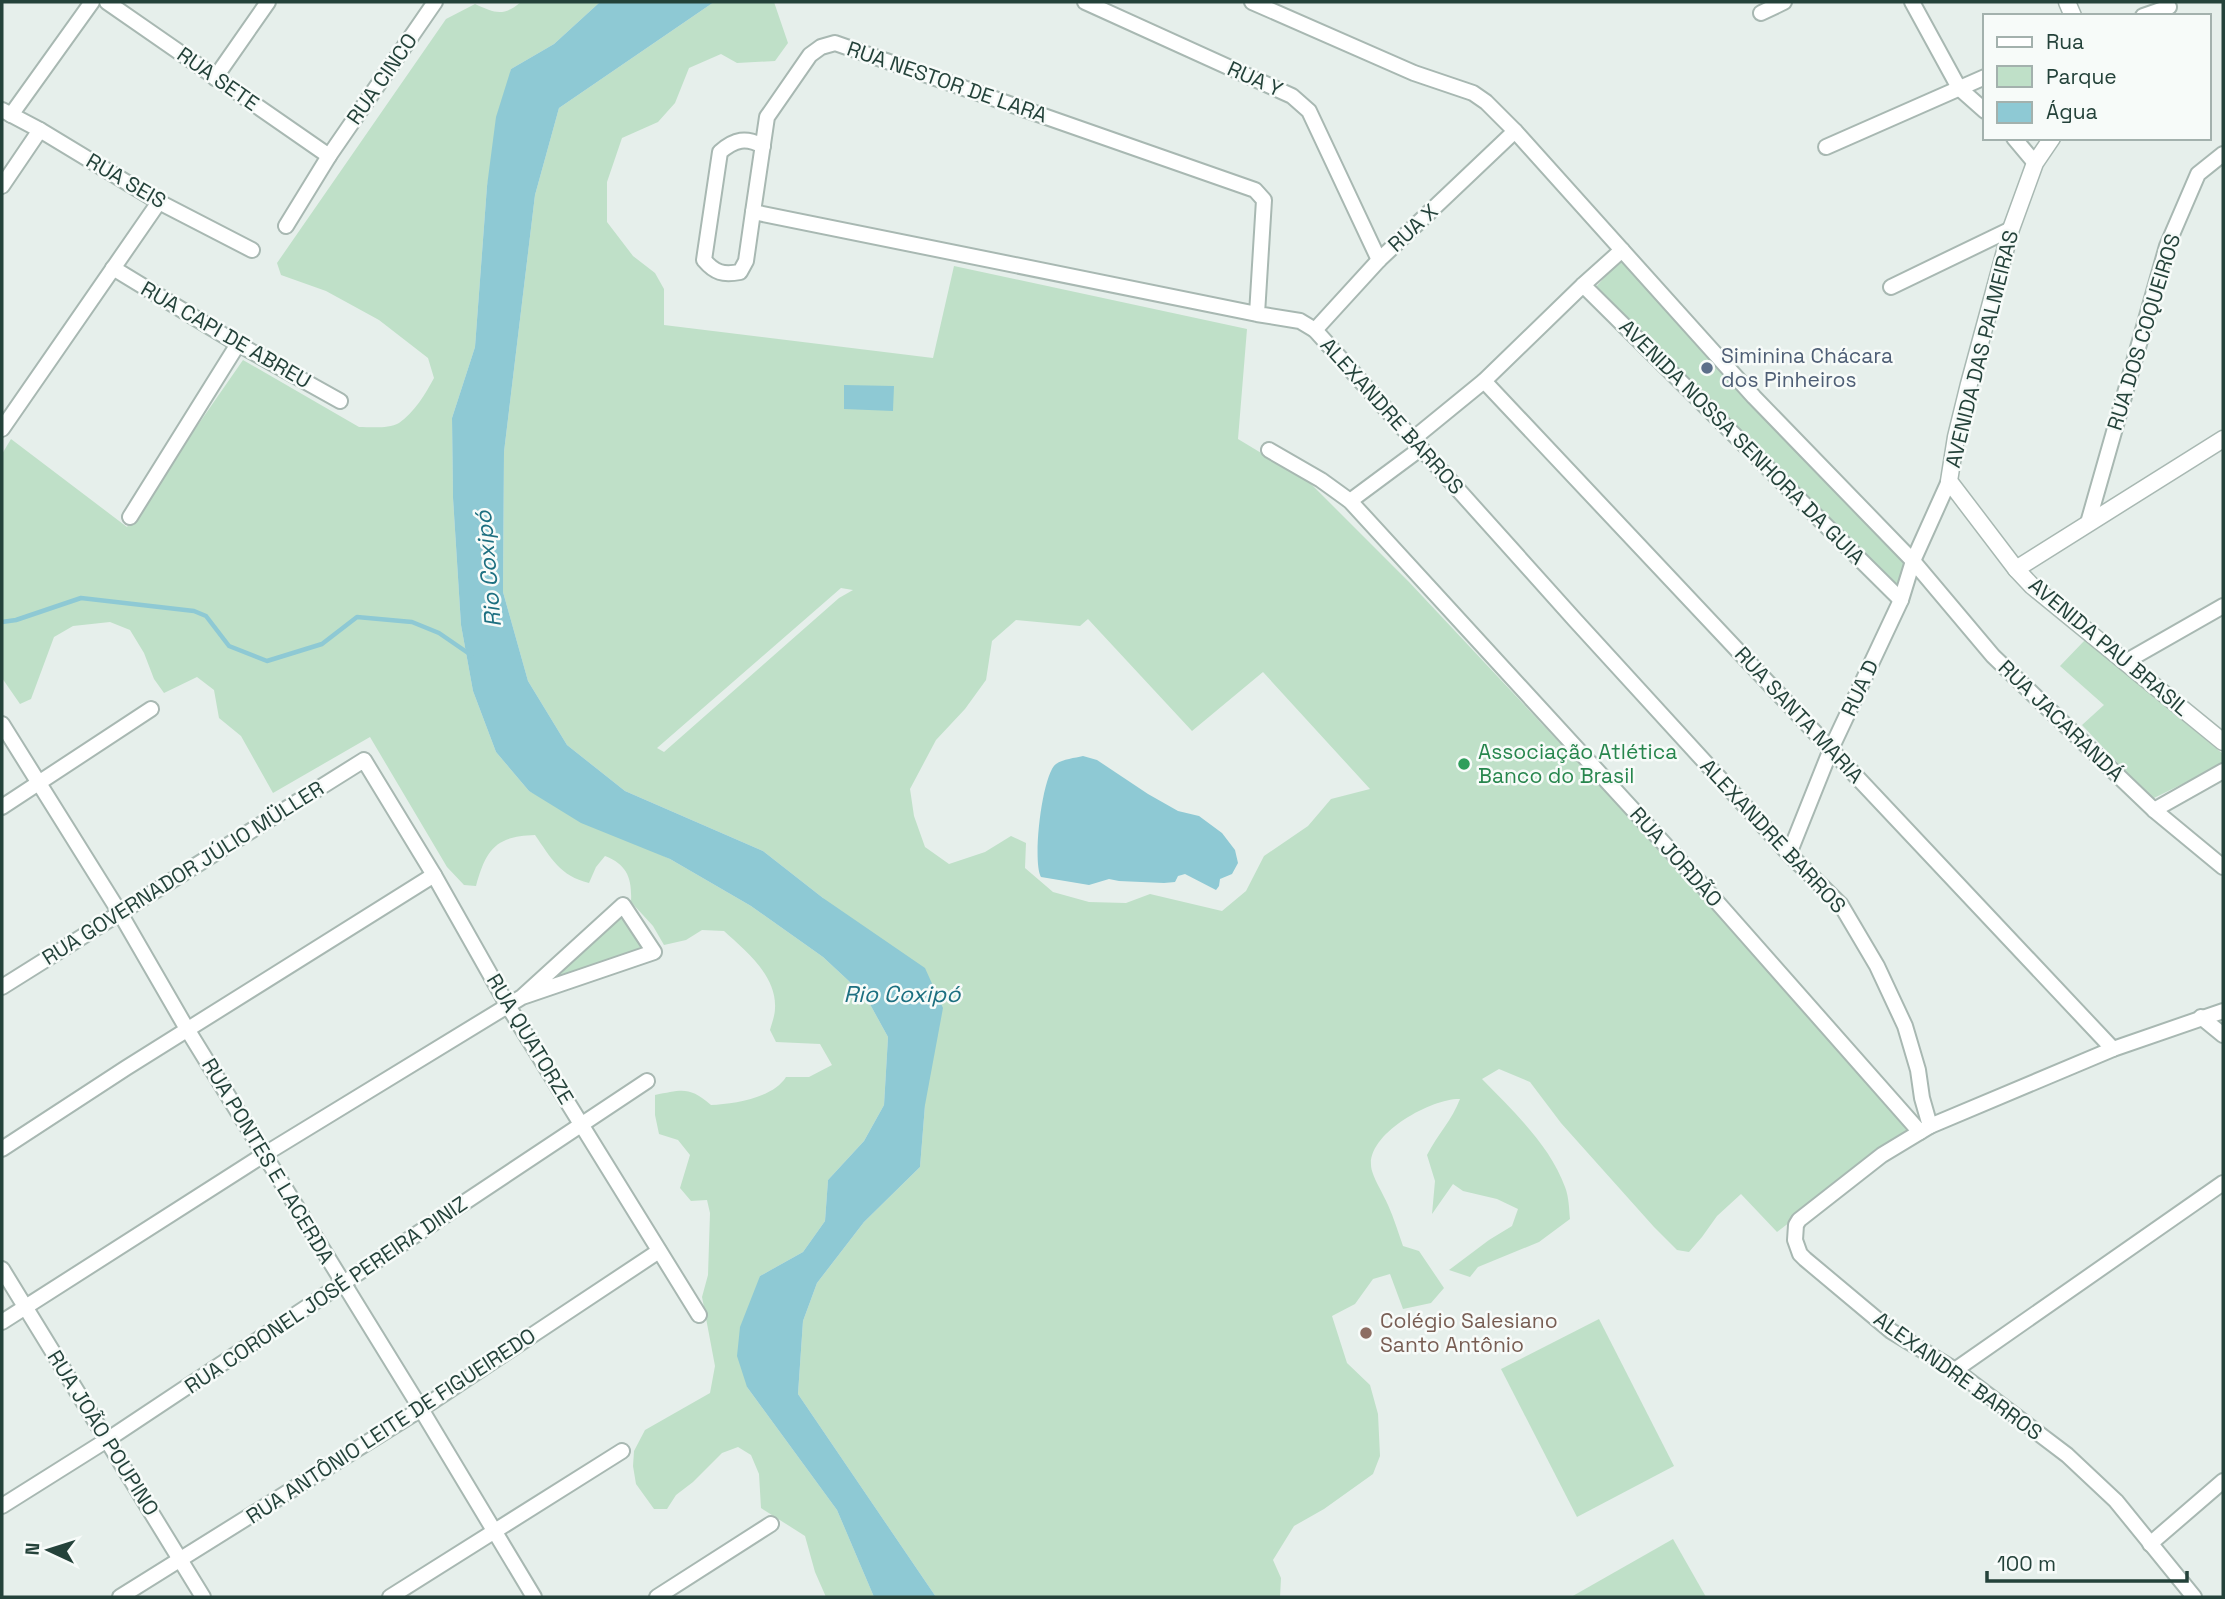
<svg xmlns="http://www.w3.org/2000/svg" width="2225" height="1599" viewBox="0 0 2225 1599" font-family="'Space Grotesk',sans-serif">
  <rect width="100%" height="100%" fill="#e6efeb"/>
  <g fill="#bfe0c8" fill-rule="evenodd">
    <path d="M521,2H600L554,44L511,69L487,186L475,347L452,418L453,498L461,625L473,691L496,752L529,791L670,859L751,906L823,957L866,997L888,1037L884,1105L864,1141L828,1180L825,1221L803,1252L760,1276L747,1387L837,1510L874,1597H826L815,1572L805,1536L761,1508L759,1474L751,1455L738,1447L722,1453L693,1482L676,1495L667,1509H654L636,1484L633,1466L634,1451L645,1430L710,1393L715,1366L702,1297L708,1275L710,1213L707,1200L691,1201L680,1188L690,1155L678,1140L659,1134L655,1115V1095C682,1090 689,1086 711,1105C734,1104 773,1098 786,1077H809L832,1065L820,1044L776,1042L770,1030C772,1023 775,1015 775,1008C777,976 745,950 724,931L702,930L686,940L664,945L653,926L631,902C632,879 628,865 605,856L596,867L589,883C560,876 551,858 535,835C496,836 486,849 476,886L464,885L447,867L370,737L273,793L241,736L219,718L214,690L197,677L164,693L154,679L144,653L130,630L110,622L73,626L54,637L31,699L20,704L2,678V454L11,439L127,527L243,360L359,427C371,427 388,429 399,423C414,413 426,393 434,378L428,358L379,320L326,291L281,275L277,263L446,19L475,4C495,13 503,17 521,2Z"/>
    <path d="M714,2H774L788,43L775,61L737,63L721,54L689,68L675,103L658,122L622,138L607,182V222L633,256L655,273L664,289V325L933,358L954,266L1247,329L1238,439L1309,482L1409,582L1737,932L1911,1129L1777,1232L1741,1194L1717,1216L1702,1237L1689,1252L1677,1250L1654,1227L1561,1123L1530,1082L1499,1069L1482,1079C1512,1110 1550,1145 1565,1187C1569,1197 1569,1209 1570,1219L1539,1242L1478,1267L1470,1277L1449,1270L1489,1240L1512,1226L1518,1209L1497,1199L1463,1191L1453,1184L1432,1214L1435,1181L1427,1155C1438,1134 1452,1120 1460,1099C1433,1098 1369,1132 1371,1165C1371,1175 1384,1195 1388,1205C1394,1218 1398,1232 1403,1246L1419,1251L1444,1288L1431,1303L1403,1309L1390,1274L1373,1279L1355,1304L1332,1316L1347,1363L1370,1385L1378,1414L1380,1456L1373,1474L1324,1509L1294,1526L1273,1560L1281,1578L1280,1597H936L798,1394L803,1321L817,1283L864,1222L920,1167L925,1105L823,898L763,851L625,791L567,745L528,681L503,592L504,452L535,195L559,108ZM841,588L853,590L839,598L664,752L657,748ZM1088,619L1192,731L1263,672L1370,789L1331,799L1308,826L1264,856L1246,891L1222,911L1150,894L1126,903L1089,902L1053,892L1025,868L1026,843L1011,836L985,852L949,864L925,847L914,816L910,789L936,740L965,709L986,680L992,641L1016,620L1080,626Z"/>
    <path d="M1621,259L1907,562L1900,589L1595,288Z"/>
    <path d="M2085,640L2223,754V764L2152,799L2082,725L2104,705L2060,666Z"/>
    <path d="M622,908L650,951L533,990Z"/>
    <path d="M1599,1319L1674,1466L1577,1517L1501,1369Z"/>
    <path d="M1673,1539L1706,1597H1571Z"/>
  </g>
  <g fill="#8ec9d4">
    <path d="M600,2H714L559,108L535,195L504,452L503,592L528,681L567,745L625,791L763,851L823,898L925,968L943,1008L925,1105L920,1167L864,1222L817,1283L803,1321L798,1394L936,1597H874L837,1510L747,1387L737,1356L740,1327L760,1276L803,1252L825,1221L828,1180L864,1141L884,1105L888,1037L866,997L823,957L751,906L670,859L581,823L529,791L496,752L473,691L461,625L453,498L452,418L475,347L487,186L496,117L511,69L554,44Z"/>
    <path d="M844,385L894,386L893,411L844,409Z"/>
    <path d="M1083,756L1097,760L1148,794L1178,811L1199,816L1222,833L1235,850L1238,863L1232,874L1220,879L1219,886L1216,890L1185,874L1178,876L1175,882L1164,883L1119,881L1109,879L1089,885L1041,877C1032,862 1042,774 1056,764C1063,759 1075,758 1083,756Z"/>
  </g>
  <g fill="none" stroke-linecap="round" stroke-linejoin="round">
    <path stroke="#8ec9d4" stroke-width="4.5" d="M2,622L16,620L81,598L194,611L206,616L229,646L267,661L322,644L357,617L412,622L439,633L471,655"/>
    <defs>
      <g id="minor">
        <path d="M107,2L329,156"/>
        <path d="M1085,2L1292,96L1309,111L1379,260"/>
        <path d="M1252,2L1414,73L1473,93L1486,102L1515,131L1754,397L1913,561L1993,656L2154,810L2223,867"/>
        <path d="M1912,2L1959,88L1985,111"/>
        <path d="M1761,13L1784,2"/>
        <path d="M2143,16L2169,7"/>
        <path d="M215,78L268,2"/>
        <path d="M2,110L40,130L159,202L252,250"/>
        <path d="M11,115L92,2"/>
        <path d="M2014,138L2035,163"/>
        <path d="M1826,147L1985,77"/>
        <path d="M2,186L40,130"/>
        <path d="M753,212L746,261L740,272C723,275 715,273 704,260L720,152C735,139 746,137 763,146"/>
        <path d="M286,226L329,156L435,2"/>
        <path d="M113,268L238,344L340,401"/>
        <path d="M1583,285L1901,600"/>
        <path d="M1891,287L2011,229"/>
        <path d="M1257,314L1264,200L1255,190L835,43L821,47L810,55L767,117L753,212L1257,314L1300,321L1315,330L1575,620L1789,854L1841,905L1877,966L1905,1026L1918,1070L1922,1098L1930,1126L1882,1155L1799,1220L1796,1225L1795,1240L1800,1254L1805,1259L1891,1331L1955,1370L2067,1455L2116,1501L2194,1597"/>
        <path d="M1315,330L1379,260L1515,131"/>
        <path d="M1484,381L2113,1049"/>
        <path d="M2,429L159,202"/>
        <path d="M1413,439L1484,381L1583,285L1622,250"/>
        <path d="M1269,450L1321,480L1350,501L1702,885L1920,1132"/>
        <path d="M1350,501L1420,449"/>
        <path d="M130,517L238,344"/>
        <path d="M2088,523L2167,246L2198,174L2223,154"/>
        <path d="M2125,662L2223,606"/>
        <path d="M2,724L120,913L187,1029L421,1409L534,1597"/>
        <path d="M2,807L151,709"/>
        <path d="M2154,810L2223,771"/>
        <path d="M1789,854L1831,749L1901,600L1913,561L1949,481"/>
        <path d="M2,987L364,760L434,875L508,1006L699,1315"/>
        <path d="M2201,1017L2223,1035"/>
        <path d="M1930,1126L2113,1049L2223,1011"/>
        <path d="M2,1149L126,1068L434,875"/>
        <path d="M2,1269L203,1597"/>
        <path d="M2,1322L265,1154L522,997L654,952L623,905L522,997"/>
        <path d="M1955,1370L2223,1183"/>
        <path d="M2,1506L107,1440L647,1081"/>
        <path d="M2150,1544L2223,1481"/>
        <path d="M120,1597L421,1409L659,1251"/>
        <path d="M390,1597L622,1451"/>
        <path d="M657,1597L771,1524"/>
      </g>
      <g id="tertiary">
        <path d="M2067,2L2073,16"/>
        <path d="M2052,138L2035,163L2011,229L1969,384L1956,437L1949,481L2016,569L2032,586L2223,742"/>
        <path d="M2016,569L2223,439"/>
      </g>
    </defs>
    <use href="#minor" stroke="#a8b8b2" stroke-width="18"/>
    <use href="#tertiary" stroke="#a8b8b2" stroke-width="19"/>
    <use href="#minor" stroke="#fff" stroke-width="14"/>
    <use href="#tertiary" stroke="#fff" stroke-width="16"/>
  </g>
  <circle fill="#5c6f8a" stroke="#f7fbf9" stroke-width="2.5" cx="1707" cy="368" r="7"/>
  <circle fill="#2e9e5b" stroke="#f7fbf9" stroke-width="2.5" cx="1464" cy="764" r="7"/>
  <circle fill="#8d6e63" stroke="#f7fbf9" stroke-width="2.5" cx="1366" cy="1333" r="7"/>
  <g text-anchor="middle" stroke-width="5" stroke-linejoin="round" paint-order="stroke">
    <g font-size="21" fill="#24423a" stroke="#f7fbf9">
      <text transform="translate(218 79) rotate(35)" y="7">RUA SETE</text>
      <text transform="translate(382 79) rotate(-55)" y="7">RUA CINCO</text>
      <text transform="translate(1255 79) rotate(24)" y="7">RUA Y</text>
      <text transform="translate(947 82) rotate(19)" y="7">RUA NESTOR DE LARA</text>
      <text transform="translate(126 181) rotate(30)" y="7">RUA SEIS</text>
      <text transform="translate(1413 228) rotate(-43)" y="7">RUA X</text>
      <text transform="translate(2144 332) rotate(-73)" y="7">RUA DOS COQUEIROS</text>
      <text transform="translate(226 335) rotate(30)" y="7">RUA CAPI DE ABREU</text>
      <text transform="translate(1982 349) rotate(-76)" y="7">AVENIDA DAS PALMEIRAS</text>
      <text transform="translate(1392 416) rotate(48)" y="7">ALEXANDRE BARROS</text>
      <text transform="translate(1742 442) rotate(45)" y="7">AVENIDA NOSSA SENHORA DA GUIA</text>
      <text transform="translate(2109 647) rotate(40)" y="7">AVENIDA PAU BRASIL</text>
      <text transform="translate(1860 688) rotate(-65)" y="7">RUA D</text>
      <text transform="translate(1799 715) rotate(47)" y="7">RUA SANTA MARIA</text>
      <text transform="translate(2061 721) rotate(44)" y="7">RUA JACARANDÁ</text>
      <text transform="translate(1773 836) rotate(47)" y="7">ALEXANDRE BARROS</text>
      <text transform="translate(1676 857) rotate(48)" y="7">RUA JORDÃO</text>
      <text transform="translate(183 873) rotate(-32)" y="7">RUA GOVERNADOR JÚLIO MÜLLER</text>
      <text transform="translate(530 1039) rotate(59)" y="7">RUA QUATORZE</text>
      <text transform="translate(268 1161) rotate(59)" y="7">RUA PONTES E LACERDA</text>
      <text transform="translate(326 1295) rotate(-34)" y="7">RUA CORONEL JOSÉ PEREIRA DINIZ</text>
      <text transform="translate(1958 1376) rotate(36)" y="7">ALEXANDRE BARROS</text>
      <text transform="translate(391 1426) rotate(-33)" y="7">RUA ANTÔNIO LEITE DE FIGUEIREDO</text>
      <text transform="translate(103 1433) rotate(58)" y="7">RUA JOÃO POUPINO</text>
    </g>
    <g font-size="21" fill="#4e5e75" stroke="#f7fbf9" text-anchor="start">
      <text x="1721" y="363">Siminina Chácara<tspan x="1721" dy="24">dos Pinheiros</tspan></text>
    </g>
    <g font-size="21" fill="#27864d" stroke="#f7fbf9" text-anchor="start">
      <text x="1478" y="759">Associação Atlética<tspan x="1478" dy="24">Banco do Brasil</tspan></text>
    </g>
    <g font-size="21" fill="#785e54" stroke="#f7fbf9" text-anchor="start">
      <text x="1380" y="1328">Colégio Salesiano<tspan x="1380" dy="24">Santo Antônio</tspan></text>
    </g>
    <g font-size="23" font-style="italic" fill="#1c6f80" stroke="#f7fbf9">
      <text transform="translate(488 569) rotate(-95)" y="8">Rio Coxipó</text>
      <text x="902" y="1002">Rio Coxipó</text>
    </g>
  </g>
  <rect width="2225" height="1599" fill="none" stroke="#24423a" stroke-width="7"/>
  <rect x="1983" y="14" width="228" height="126" fill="#f7fbf9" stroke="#a3b1ad" stroke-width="2"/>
  <rect x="1997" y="37" width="35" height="10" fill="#ffffff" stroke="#a3b1ad" stroke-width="2"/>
  <text x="2046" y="49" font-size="21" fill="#24423a">Rua</text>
  <rect x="1997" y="66" width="35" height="21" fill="#bfe0c8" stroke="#a3b1ad" stroke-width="2"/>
  <text x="2046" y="84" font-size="21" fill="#24423a">Parque</text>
  <rect x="1997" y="102" width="35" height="21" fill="#8ec9d4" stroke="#a3b1ad" stroke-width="2"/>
  <text x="2046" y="119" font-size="21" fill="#24423a">Água</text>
  <g transform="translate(49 1550) rotate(274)" stroke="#f7fbf9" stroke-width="5" paint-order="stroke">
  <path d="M0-5L12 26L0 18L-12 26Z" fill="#24423a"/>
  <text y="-10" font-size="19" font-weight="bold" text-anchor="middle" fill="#24423a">N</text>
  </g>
  <path d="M1987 1571v10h200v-10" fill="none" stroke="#24423a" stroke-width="3.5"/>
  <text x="1997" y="1571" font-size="21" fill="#24423a" stroke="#f7fbf9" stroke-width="5" paint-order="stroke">100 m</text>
</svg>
